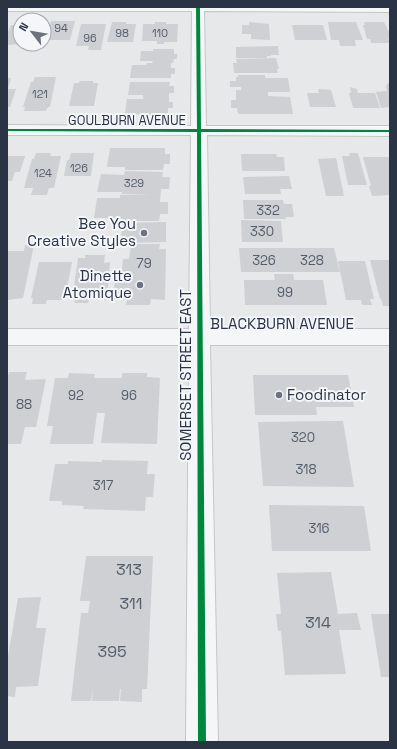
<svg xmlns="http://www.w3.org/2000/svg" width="397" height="749" viewBox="0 0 397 749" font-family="'Space Grotesk',sans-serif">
  <rect width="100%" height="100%" fill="#e6e8ea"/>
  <g fill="#ced0d3">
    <path d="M51,21H75L70,40H46Z"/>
    <path d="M112,22H126V24H136L133,42H107Z"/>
    <path d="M155,22H166V24H178L177,42H164V44H157V41H142L143,24H155Z"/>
    <path d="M249,22L269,24L270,40L251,39V34H242V25H249Z"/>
    <path d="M328,22H356L363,40H355L356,46H340L339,40H331Z"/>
    <path d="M364,22H384L390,34V38H388L390,43H371L370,39H367L363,25H365Z"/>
    <path d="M81,24H106L101,50H88L89,46H76Z"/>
    <path d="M11,25H20V44L7,45V34Z"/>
    <path d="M292,25H323L327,40H295Z"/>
    <path d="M278,46L279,55H271V56H267V58H236V47Z"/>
    <path d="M153,49H174V54H177V59H174L173,63H171V68H175V74H171V78H130L132,65H146L147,63H152L153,61H140L141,51H153Z"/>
    <path d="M276,58L279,69H277L278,73H234L233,63H237L236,59Z"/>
    <path d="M238,75H265V78H288L290,92H268V96L290,97L293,114H238L237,108H231V100H236V90H241V87H230V81H236V77H238Z"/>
    <path d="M35,77H56L50,107H48L46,111H24L25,107H23L31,82H33Z"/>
    <path d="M7,78H11L8,89H16L10,107H7Z"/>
    <path d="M79,81H93V83H98L94,106H69L74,83H79Z"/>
    <path d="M130,82H170L169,86H174V93H169V102H173V108H168V115L125,114L127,99H143V95H128Z"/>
    <path d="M388,83H390V107L381,108L376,92L387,91L386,86Z"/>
    <path d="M350,87L357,89L358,93H375L380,108H353L349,93H351Z"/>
    <path d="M318,89L331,90L336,107H310L307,93H319Z"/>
    <path d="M110,148H165V154H170V164H164L163,170H125V167H107Z"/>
    <path d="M36,153H51L50,156H61L54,188H49L47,195H31L33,188H24L32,159H34Z"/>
    <path d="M71,153H94L91,176H64L67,160H69Z"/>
    <path d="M349,153H358L367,185H348L342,156H350Z"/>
    <path d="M241,154H276L277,157H284L285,171H242Z"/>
    <path d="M7,156H25L20,172H15L12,181H7Z"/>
    <path d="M363,157H390V195L372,196L369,186H371Z"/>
    <path d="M336,158L344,196H326L318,159Z"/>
    <path d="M125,171L163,172L162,177H170L169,189H161L160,202H168V214H160L159,221H118V218H94L97,198H120V195H152L122,194V192H97L101,174L124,175Z"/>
    <path d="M289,176L292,189H280L281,194H245L243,177Z"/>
    <path d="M243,200H283L284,204H292L294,217H286V219H244Z"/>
    <path d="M241,220L281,221L283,242H242Z"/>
    <path d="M166,222V242L121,243L122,223Z"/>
    <path d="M131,244H160L159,249H166L165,300L151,299L150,305H126L127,300H113L116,270H122L123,259H129Z"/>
    <path d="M25,245H34L23,298L8,300L7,251H24Z"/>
    <path d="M239,248H334L340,272H241Z"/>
    <path d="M85,255H105L104,263L110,262L107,300H89L88,303H74L75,300H72L78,258H85Z"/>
    <path d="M370,260H390V306H383L381,299H380Z"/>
    <path d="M338,261H365L374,299H370L372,305H362L361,300H346Z"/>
    <path d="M39,262H72L65,298H62V300H47L46,304H32L33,298H31Z"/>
    <path d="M274,274H293L294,280H323L327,305H245L244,280H275Z"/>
    <path d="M9,372H27L25,380L46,379L36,427H25L21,444H7V379Z"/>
    <path d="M69,373L95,374L94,378H122V373H147V377L160,378L157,444L101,443L105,413H97L93,444H50L53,426H47L55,378H68Z"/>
    <path d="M253,375H348L354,407H316L317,415H255Z"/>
    <path d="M332,421H343L354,487L263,486L258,422Z"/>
    <path d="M102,460L148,461L147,474H155L153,497H146L145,511L83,509L84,506L62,505V501H49L55,464H68V461L102,462Z"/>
    <path d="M269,505L364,506L371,551H272Z"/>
    <path d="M86,556H153L147,689H142V702L120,701L121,689H120L119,701H92L93,689L91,701H71L81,613H88L90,601H80Z"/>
    <path d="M331,572L338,614L357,613L361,630H339L346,674L285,675L281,631H278L276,614H281L277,573Z"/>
    <path d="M41,597L36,628H46L38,686L16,687L15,697L7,696V662L18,598Z"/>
    <path d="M371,614H390V677H381Z"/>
  </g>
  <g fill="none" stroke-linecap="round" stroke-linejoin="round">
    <defs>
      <path id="minor" d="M7,7H390V12L204,11L206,126H390V136L207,135L210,329H390V345H210L218,742H186L189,345H7V329H189L191,135H7V125L191,126L192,11H7Z"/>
    </defs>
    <use href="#minor" stroke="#c4c6c8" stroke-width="2"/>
    <use href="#minor" fill="#f5f6f7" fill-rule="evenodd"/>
    <defs>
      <path id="cycleway" d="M196,7H200L201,129L390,130V132H201L206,742H198L197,132L7,131V129H197Z"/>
    </defs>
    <use href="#cycleway" stroke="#f4f6f9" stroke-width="2"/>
    <use href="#cycleway" fill="#00873e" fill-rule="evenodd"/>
  </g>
  <g fill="#6c737f" stroke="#f4f6f9" stroke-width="1.5">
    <circle cx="144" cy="233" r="4"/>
    <circle cx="140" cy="285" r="4"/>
    <circle cx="279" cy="395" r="4"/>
  </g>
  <g text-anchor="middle" stroke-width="4" stroke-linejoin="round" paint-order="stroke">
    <g font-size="11" fill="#545c69">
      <text x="61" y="32">94</text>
      <text x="122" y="37">98</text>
      <text x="160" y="37">110</text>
      <text x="90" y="42">96</text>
      <text x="40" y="98">121</text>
      <text x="79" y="172">126</text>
      <text x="43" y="177">124</text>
      <text x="134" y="187">329</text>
    </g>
    <g font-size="13" fill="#2b3445" stroke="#f4f6f9">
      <text x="127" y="125">GOULBURN AVENUE</text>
    </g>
    <g font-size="13" fill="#545c69">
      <text x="268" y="215">332</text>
      <text x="262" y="236">330</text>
      <text x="264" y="265">326</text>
      <text x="312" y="265">328</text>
      <text x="144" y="268">79</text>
      <text x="285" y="297">99</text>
      <text x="76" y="400">92</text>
      <text x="129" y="400">96</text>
      <text x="24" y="409">88</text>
      <text x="303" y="442">320</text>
      <text x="306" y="474">318</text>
      <text x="103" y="490">317</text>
      <text x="319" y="533">316</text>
    </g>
    <g font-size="15" fill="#2b3445" stroke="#f4f6f9" text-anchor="end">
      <text x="136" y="229">Bee You<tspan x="136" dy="17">Creative Styles</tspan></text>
      <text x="132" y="281">Dinette<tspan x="132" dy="17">Atomique</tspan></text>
      <text x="287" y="400" text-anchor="start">Foodinator</text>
    </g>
    <g font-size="15" fill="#2b3445" stroke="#f4f6f9">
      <text x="282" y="329">BLACKBURN AVENUE</text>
      <text transform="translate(186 375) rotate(-90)" y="5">SOMERSET STREET EAST</text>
    </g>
    <g font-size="16" fill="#545c69">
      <text x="129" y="575">313</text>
      <text x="131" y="609">311</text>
      <text x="318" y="628">314</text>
      <text x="112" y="657">395</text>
    </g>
  </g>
  <rect width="397" height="749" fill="none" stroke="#2b3445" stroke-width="16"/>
  <g transform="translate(32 32) rotate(301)"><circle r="19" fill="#f4f6f9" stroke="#a4a8b1"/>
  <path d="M0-3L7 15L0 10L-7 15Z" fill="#6c737f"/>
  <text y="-6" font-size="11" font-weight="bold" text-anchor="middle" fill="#2b3445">N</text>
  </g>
</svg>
